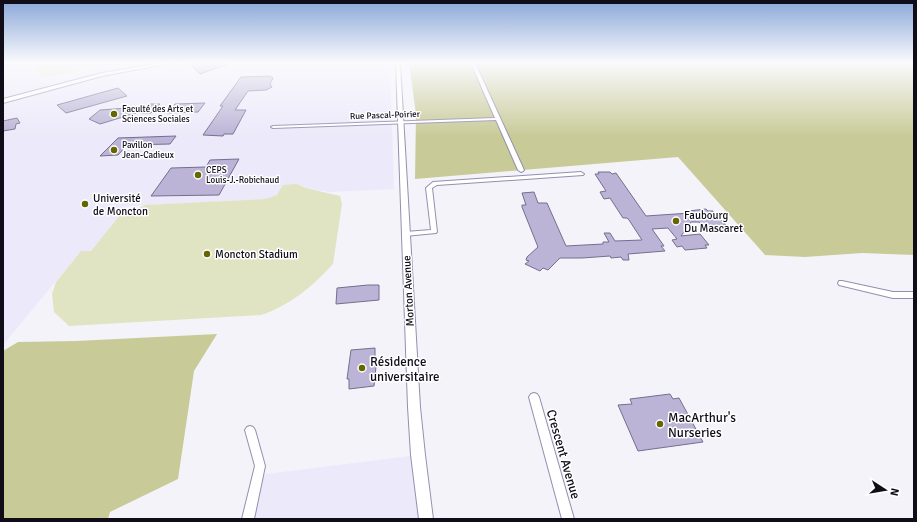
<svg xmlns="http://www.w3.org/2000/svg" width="917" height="522" viewBox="0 0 917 522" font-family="Signika,sans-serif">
  <rect width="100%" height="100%" fill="#f4f3fa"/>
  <g fill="#ece9fa">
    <path d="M3,63H390L394,189L330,192L310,189L297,184L281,191L277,195L265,199L127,206L91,251H81L3,345Z"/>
    <path d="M418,455L426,519H248L258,475Z"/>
  </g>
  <g fill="#e1e4c3">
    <path d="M32,63H88L92,68L43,78Z"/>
    <path d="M297,184L306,188L340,196L342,204L333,264C313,286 289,306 261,315L69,326L54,312L52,294L56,282L81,251H91L120,215L129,214L144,205L265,199L277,195L283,185Z"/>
  </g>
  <g fill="#c8cb98">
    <path d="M409,63H914V255L862,253L805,257L765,255L678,157L415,179L416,114Z"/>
    <path d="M217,334L194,371L178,479L110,512L108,519H3V351L18,342L76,341Z"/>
  </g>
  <g fill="#bbb4d6" stroke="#756e8d">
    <path d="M189,63H228V64L200,74Z"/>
    <path d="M270,76L273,78L270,84L272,87L266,90L248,91L235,110H246L233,134H224L223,136L203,135L223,106H220L241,77Z"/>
    <path d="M118,88L127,96L66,113L57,105Z"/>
    <path d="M205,103L198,112L167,113L175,104Z"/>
    <path d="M150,104H160L151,113H141Z"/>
    <path d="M127,108L136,113L100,124L89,119L100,110Z"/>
    <path d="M17,118L20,123L16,124L15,129L3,131V121Z"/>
    <path d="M176,136L170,144L127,145L118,155L100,156L118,138Z"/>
    <path d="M239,159L219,195L151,196L171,168L206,167L210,160Z"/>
    <path d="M598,172H610L612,174L616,173L646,216L690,213L688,211L706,209L708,211H713L726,225H723L725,228L705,229L699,222H691L681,236L700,234L709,245H705L707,248L685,250L682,246L677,247L672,240L677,239L668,228L652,229L664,246H661L665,251L628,254L629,260H623L621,257L611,258L610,256L582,258H560L548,270L543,268L540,271L525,264L529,261L526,260L527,257L538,247L522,207V205H526L522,193L534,192L538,203H547L566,246L603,244V242H609L604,233H610L615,241L642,240L629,220L627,218H623L610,198L604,199L600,192L606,191L595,174H599Z"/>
    <path d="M368,285H379V300L336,304L337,288Z"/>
    <path d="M375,348V357H377L374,386L349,389V379H347L351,350Z"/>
    <path d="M670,394L673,399L679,398L703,442L638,451L618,405L632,404L630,399Z"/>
  </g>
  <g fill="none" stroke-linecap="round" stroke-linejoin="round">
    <defs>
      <g id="minor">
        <path d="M471,63H475L524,170L523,171L521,172L518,170L496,120L273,128L271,127L273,126L495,118Z"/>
        <path d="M581,172L584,174L583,175L437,185L432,188L437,232L436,233L405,236L402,234L405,232L431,230L426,188L433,182Z"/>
        <path d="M839,281H842L893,292H914V298H893L839,285L838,283Z"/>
        <path d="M534,393L537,394L539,397L574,519H562L529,397L531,394Z"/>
        <path d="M250,426L253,427L255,430L265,466L254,519H242L255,466L245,430L247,427Z"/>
      </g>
      <g id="tertiary">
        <path d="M160,63H171L102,76L3,103V99L102,73Z"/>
        <path d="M396,63H400L420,407L425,455L433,519H419L411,455L408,407Z"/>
      </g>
    </defs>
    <use href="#minor" stroke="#958eaf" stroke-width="2"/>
    <use href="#tertiary" stroke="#958eaf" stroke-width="2"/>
    <use href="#minor" fill="#fff" fill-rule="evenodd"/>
    <use href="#tertiary" fill="#fff" fill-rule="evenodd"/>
  </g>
  <linearGradient id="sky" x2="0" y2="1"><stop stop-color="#8aa7d8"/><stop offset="0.46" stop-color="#fafafd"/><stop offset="1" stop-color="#fafafd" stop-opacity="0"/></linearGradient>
  <rect width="917" height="136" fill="url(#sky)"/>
  <g fill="#656601" stroke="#fff" stroke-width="1.5">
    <circle cx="114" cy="114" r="4"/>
    <circle cx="114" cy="150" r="4"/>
    <circle cx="198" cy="175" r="4"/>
    <circle cx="85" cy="204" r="4"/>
    <circle cx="676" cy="221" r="4"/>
    <circle cx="207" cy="254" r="4"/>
    <circle cx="362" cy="368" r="4"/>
    <circle cx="660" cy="424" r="4"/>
  </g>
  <g text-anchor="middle" stroke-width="3" stroke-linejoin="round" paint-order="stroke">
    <g font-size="9" fill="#100d19" stroke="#fff" text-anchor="start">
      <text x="122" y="112">Faculté des Arts et<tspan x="122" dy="10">Sciences Sociales</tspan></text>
      <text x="122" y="148">Pavillon<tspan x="122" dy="10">Jean-Cadieux</tspan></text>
      <text x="206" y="173">CEPS<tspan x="206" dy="10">Louis-J.-Robichaud</tspan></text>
    </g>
    <g font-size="9" fill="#100d19" stroke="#fff">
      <text transform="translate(385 115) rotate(-2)" y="3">Rue Pascal-Poirier</text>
    </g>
    <g font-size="11" fill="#100d19" stroke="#fff" text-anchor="start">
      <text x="93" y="202">Université<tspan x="93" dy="13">de Moncton</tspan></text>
      <text x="684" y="219">Faubourg<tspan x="684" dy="13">Du Mascaret</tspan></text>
      <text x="215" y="258">Moncton Stadium</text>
    </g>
    <g font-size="11" fill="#100d19" stroke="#fff">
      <text transform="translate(408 291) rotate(-93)" y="4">Morton Avenue</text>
    </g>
    <g font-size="13" fill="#100d19" stroke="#fff" text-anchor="start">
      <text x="370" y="366">Résidence<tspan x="370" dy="15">universitaire</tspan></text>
      <text x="668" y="422">MacArthur's<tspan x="668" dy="15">Nurseries</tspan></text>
    </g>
    <g font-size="13" fill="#100d19" stroke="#fff">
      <text transform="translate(564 454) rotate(74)" y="5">Crescent Avenue</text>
    </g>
  </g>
  <rect width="917" height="522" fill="none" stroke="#100d19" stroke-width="8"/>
  <g transform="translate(885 490) rotate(102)" stroke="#ffffff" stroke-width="3" paint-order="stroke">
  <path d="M0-3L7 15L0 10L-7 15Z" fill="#100d19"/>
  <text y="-6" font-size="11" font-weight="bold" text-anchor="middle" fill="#100d19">N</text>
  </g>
</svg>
